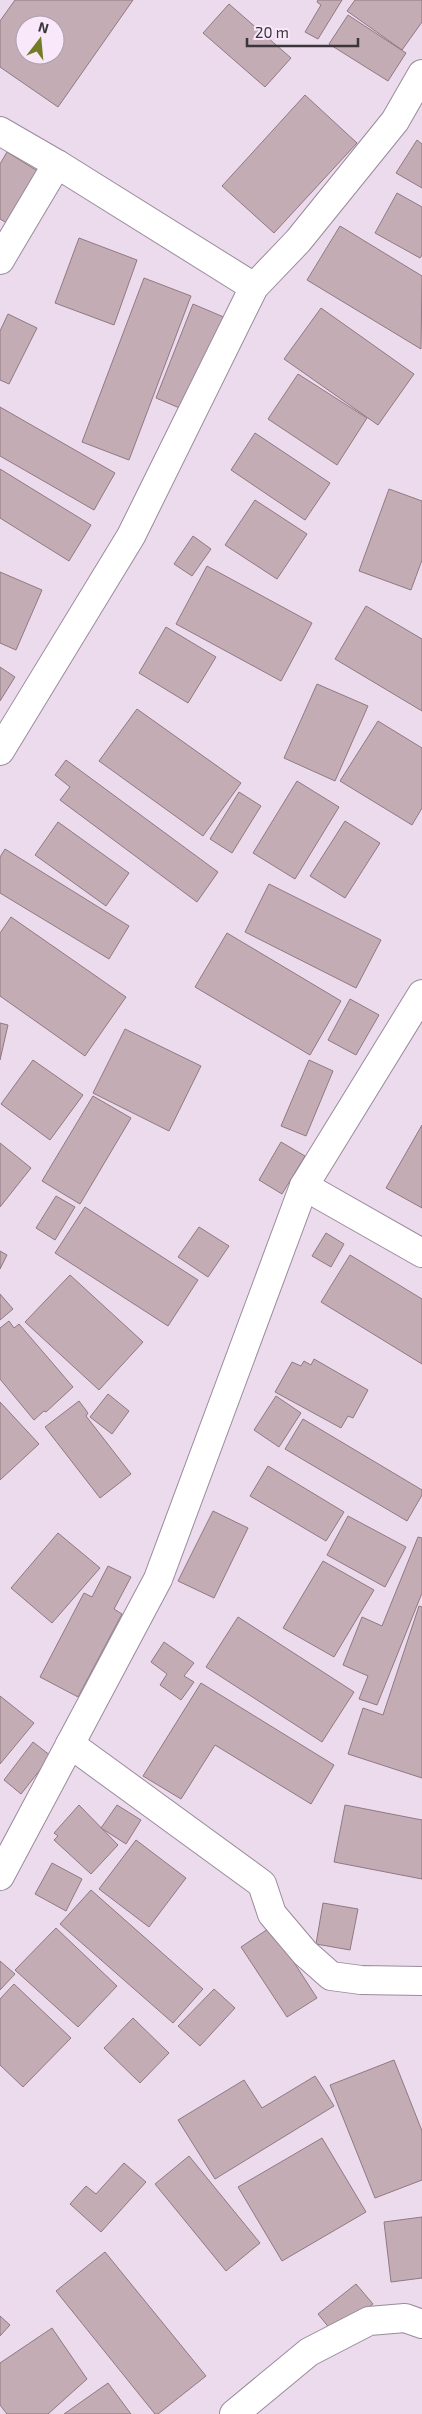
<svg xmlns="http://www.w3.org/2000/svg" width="422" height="2414" viewBox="0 0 422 2414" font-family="'Exo 2',sans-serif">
  <rect width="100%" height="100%" fill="#ebdbed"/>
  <g fill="#c4acb5" stroke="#907982" fill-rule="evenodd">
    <path d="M15,0H133L58,107L0,67V21ZM25,25H55V55H25Z"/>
    <path d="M318,0H342L318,39L305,32L321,5L317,2Z"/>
    <path d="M355,0H422V22L402,50L347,11Z"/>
    <path d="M229,4L291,58L265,87L203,33Z"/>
    <path d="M348,15L406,53L388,81L329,44Z"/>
    <path d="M305,95L357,143L274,233L222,186Z"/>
    <path d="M417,140L422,144V188L396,173Z"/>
    <path d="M7,152L44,175L12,226L0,219V164Z"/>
    <path d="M397,193L422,207V255L420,258L375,233Z"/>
    <path d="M340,226L422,276L421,349L307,280Z"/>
    <path d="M79,238L137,260L114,325L55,303Z"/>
    <path d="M144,278L191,296L129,460L82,442Z"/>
    <path d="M193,304L226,318L189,412L156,398Z"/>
    <path d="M321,308L414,374L378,425L284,359Z"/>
    <path d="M8,314L37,328L9,384L0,380V331Z"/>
    <path d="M298,374L367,418L337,465L268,419Z"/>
    <path d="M0,407L115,473L94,510L0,456Z"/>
    <path d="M255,433L330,483L305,520L231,470Z"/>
    <path d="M0,469L91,525L69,561L0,518Z"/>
    <path d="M389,489L422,501V560L411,590L359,571Z"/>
    <path d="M255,500L307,534L277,579L225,545Z"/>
    <path d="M193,536L211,549L192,576L174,564Z"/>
    <path d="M207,566L312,623L281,681L176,624Z"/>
    <path d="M0,572L42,590L16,650L0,643Z"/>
    <path d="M366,606L422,639V711L335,659Z"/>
    <path d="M166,627L216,657L188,703L139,673Z"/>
    <path d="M0,667L15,677L0,701Z"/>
    <path d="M317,684L368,706L335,781L284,758Z"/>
    <path d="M137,709L241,783L203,836L99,761Z"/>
    <path d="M378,721L422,748V808L412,825L340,781Z"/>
    <path d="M66,760L218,872L197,902L60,800L70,787L55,775Z"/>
    <path d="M297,781L339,807L295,879L253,853Z"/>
    <path d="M239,792L261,806L232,853L210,839Z"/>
    <path d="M345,821L380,843L345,898L310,876Z"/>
    <path d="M58,822L129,873L106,906L35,855Z"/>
    <path d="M5,849L129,926L109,959L0,893V857Z"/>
    <path d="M269,884L381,940L356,988L245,932Z"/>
    <path d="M11,917L126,997L85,1056L0,996V933Z"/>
    <path d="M227,933L341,1001L310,1055L195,987Z"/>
    <path d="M350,999L379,1015L356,1055L328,1040Z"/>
    <path d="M0,1023L8,1025L0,1060Z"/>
    <path d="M125,1029L201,1066L169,1131L93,1093Z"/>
    <path d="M33,1060L83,1095L50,1140L1,1104Z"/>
    <path d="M309,1060L333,1071L306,1136L281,1126Z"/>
    <path d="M93,1096L131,1118L80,1204L42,1181Z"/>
    <path d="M422,1125V1208L386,1188Z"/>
    <path d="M281,1142L305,1156L282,1194L259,1180Z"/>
    <path d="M0,1143L31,1168L0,1207Z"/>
    <path d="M56,1196L75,1207L55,1240L36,1228Z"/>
    <path d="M85,1207L198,1280L168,1326L55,1253Z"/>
    <path d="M199,1227L229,1246L208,1277L178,1257Z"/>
    <path d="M326,1233L344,1244L331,1267L312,1256Z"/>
    <path d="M0,1251L7,1255L0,1269Z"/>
    <path d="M350,1255L422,1299V1364L321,1302Z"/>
    <path d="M70,1275L143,1342L99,1390L25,1322Z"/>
    <path d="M0,1294L13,1309L0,1320Z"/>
    <path d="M9,1321L14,1328L19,1324L73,1387L46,1412L44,1411L34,1420L0,1379V1328Z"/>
    <path d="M314,1359L368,1390L353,1418L348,1416L341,1428L275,1392L292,1362L301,1366L304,1361L311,1365Z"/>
    <path d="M108,1394L129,1411L112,1434L90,1417Z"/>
    <path d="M276,1396L301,1413L279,1447L254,1430Z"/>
    <path d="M79,1401L88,1413L86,1416L131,1474L100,1498L45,1427Z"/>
    <path d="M0,1402L39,1444L0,1480Z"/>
    <path d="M303,1419L422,1490V1495L407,1521L285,1449Z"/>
    <path d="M268,1466L344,1512L326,1541L250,1496Z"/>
    <path d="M213,1511L248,1528L214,1598L178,1581Z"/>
    <path d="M348,1516L406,1547L385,1587L327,1555Z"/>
    <path d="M58,1533L100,1568L52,1623L11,1588Z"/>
    <path d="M418,1537L422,1538V1593L377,1705L359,1699L368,1676L343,1665L362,1617L382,1626Z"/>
    <path d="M323,1561L374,1590L334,1657L283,1628Z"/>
    <path d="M108,1566L131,1577L114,1609L122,1614L78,1697L40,1677L84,1593L92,1597Z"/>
    <path d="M419,1606L422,1607V1778L348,1754L363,1708L383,1715Z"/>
    <path d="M238,1617L354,1692L322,1742L206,1667Z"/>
    <path d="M164,1642L194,1663L184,1676L194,1682L181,1700L160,1685L167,1674L151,1662Z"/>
    <path d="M201,1683L334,1765L311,1804L215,1745L181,1799L143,1776Z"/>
    <path d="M0,1696L34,1723L0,1764Z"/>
    <path d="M33,1742L51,1756L21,1794L4,1780Z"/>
    <path d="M79,1805L118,1845L91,1874L54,1840L58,1836L54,1833Z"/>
    <path d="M117,1805L141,1820L126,1844L101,1828Z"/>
    <path d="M345,1805L422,1820V1879L334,1862Z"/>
    <path d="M136,1840L186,1878L149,1927L99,1889Z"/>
    <path d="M52,1863L82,1879L66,1911L35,1894Z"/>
    <path d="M91,1890L203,1989L173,2023L60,1924Z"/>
    <path d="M323,1903L358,1909L350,1950L316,1944Z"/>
    <path d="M271,1927L317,1998L287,2017L241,1947Z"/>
    <path d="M56,1928L117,1986L78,2027L15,1970Z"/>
    <path d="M0,1961L15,1974L0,1990Z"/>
    <path d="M14,1984L71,2038L23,2087L0,2065V1999Z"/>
    <path d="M214,1989L235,2008L200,2046L178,2026Z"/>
    <path d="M133,2018L169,2053L140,2083L104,2048Z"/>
    <path d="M394,2060L422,2131V2180L375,2198L330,2085Z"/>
    <path d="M315,2076L334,2106L215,2179L178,2120L244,2080L262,2108Z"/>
    <path d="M322,2138L366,2212L282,2261L238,2187Z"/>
    <path d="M189,2156L260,2243L226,2271L155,2184Z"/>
    <path d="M124,2163L146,2182L101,2232L70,2204L86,2186L96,2194Z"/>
    <path d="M422,2217V2278L391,2282L384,2222Z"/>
    <path d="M105,2252L206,2376L158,2414H155L56,2291Z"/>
    <path d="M356,2284L373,2304L335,2335L318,2314Z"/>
    <path d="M0,2316L10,2325L0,2336Z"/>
    <path d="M52,2328L87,2379L48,2414H7L0,2405V2363Z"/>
    <path d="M108,2383L131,2414H64Z"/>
  </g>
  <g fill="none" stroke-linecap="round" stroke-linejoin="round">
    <defs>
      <g id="street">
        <path d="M0,131L57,164L254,287"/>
        <path d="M0,260L57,164"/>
        <path d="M0,751L131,536L254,287L298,241L395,121L422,74"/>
        <path d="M304,1186L422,1253"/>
        <path d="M70,1744L262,1884L272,1914L305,1953L331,1976L361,1980L422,1981"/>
        <path d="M0,1876L158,1579L304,1186L422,994"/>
        <path d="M234,2414L309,2352L369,2321L405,2318L422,2324"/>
      </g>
    </defs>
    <use href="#street" stroke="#9a8b9c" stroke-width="30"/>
    <use href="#street" stroke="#fff" stroke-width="28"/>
  </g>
  <g transform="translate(40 40) rotate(16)"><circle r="24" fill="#f9e8fa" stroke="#ada0ae"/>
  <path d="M0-4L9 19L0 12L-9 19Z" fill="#737b25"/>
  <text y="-8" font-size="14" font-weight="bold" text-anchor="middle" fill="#3a343b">N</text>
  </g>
  <path d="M247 38v8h111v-8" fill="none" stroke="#3a343b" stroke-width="2.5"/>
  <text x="255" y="38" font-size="15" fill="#3a343b" stroke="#f9e8fa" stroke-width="4" paint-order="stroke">20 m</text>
</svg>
